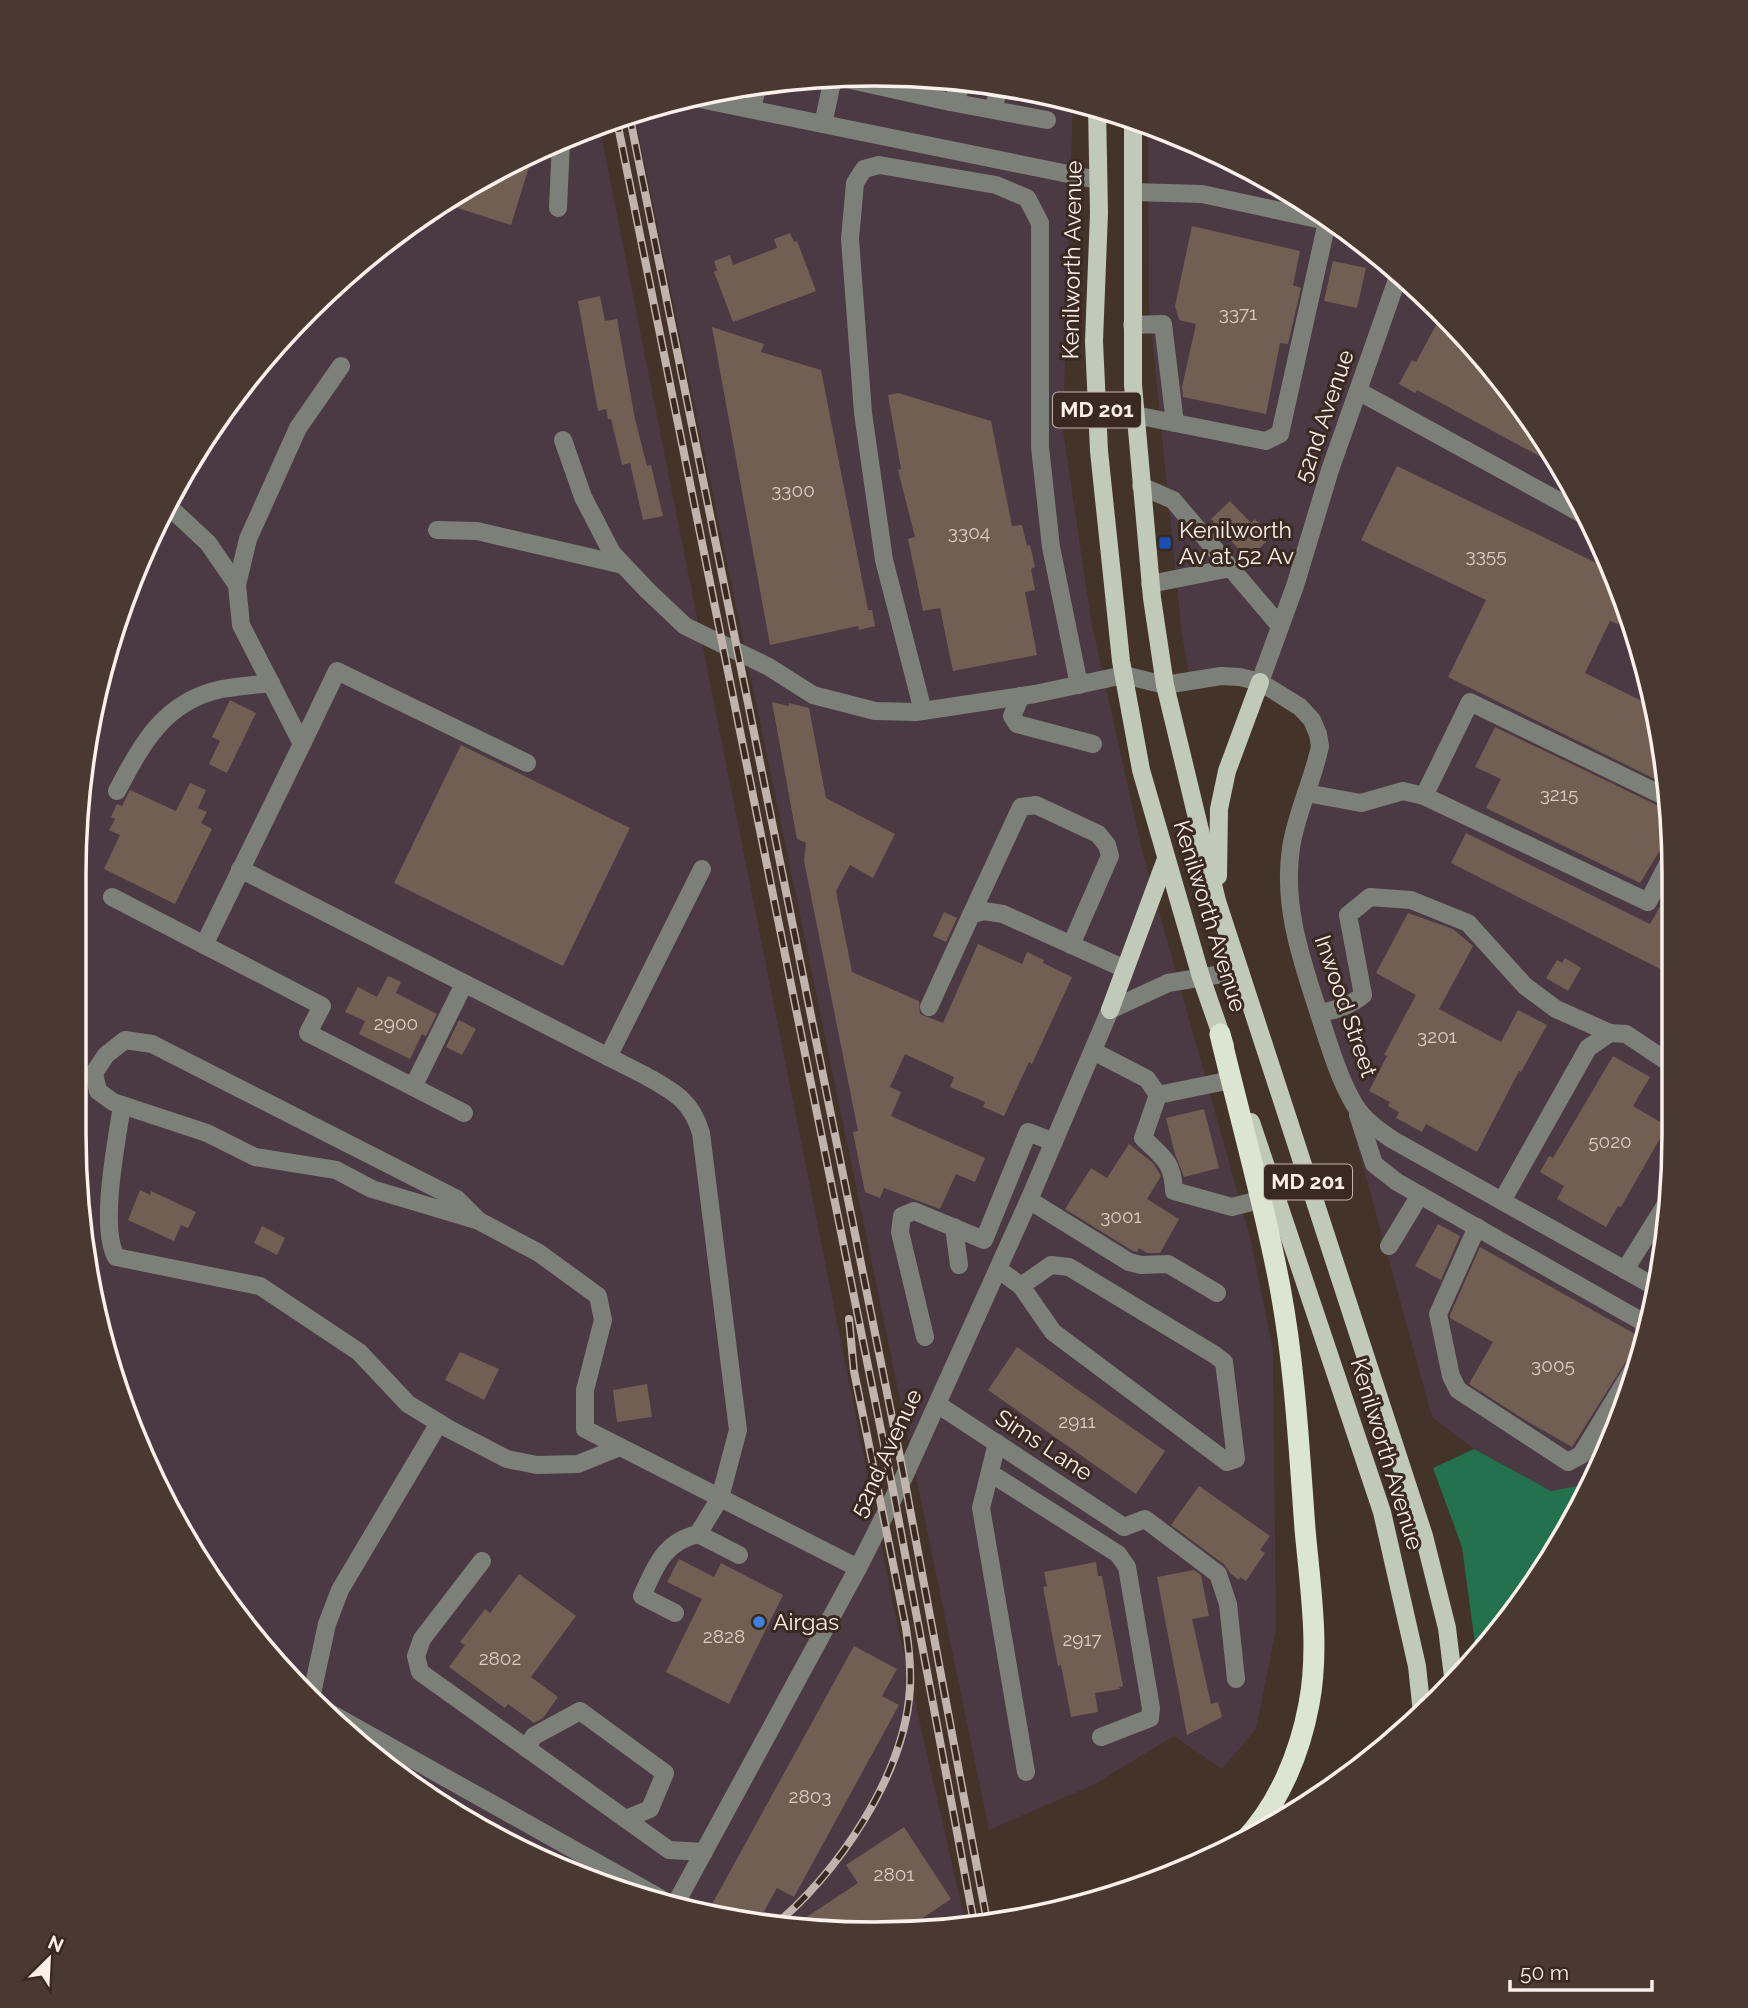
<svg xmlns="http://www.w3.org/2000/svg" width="1748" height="2008" viewBox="0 0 1748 2008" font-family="Raleway,sans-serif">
  <rect width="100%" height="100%" fill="#443329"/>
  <g fill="#4b3943">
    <path d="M927,75L1073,99L1063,430L1091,620L1143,854L1250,1237L1273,1350L1276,1630L1256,1729L1222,1769L1174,1736L1095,1784L989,1830L634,112L770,80Z"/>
    <path d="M599,124L895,1614L966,1925L963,1926L957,1920L938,1918L914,1932L769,1928L567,1873L387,1769L272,1662L156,1488L101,1341L74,1134L80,769L116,617L156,520L239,386L346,272L474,181Z"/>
    <path d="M1148,126L1228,156L1362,239L1476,346L1567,474L1632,617L1673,821L1674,1134L1659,1291L1614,1440L1592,1480L1588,1484L1551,1491L1474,1449L1432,1417L1288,893L1317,765L1312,720L1260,682L1190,680L1182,635L1149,307Z"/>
  </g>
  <g fill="#23724d">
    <path d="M1474,1449L1551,1491L1588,1484L1592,1480L1539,1579L1476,1651L1462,1547L1433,1468Z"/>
    <path d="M949,1917L962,1926L927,1933L914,1932L939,1918Z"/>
  </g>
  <g fill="#725f54">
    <path d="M533,154L511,225L442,203L474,181Z"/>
    <path d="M1192,226L1300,251L1293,285L1301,288L1288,344L1280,343L1266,414L1183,397L1182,387L1196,324L1179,320L1175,306Z"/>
    <path d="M790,233L794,242L797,241L816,291L733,322L714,272L717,270L714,261L730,255L733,265L777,248L774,239Z"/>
    <path d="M1333,261L1366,268L1357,308L1324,301Z"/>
    <path d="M600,296L605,321L617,319L635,419L647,466L651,465L663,516L643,520L630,463L622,465L611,419H608L606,409L598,411L578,301Z"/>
    <path d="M1442,314L1476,346L1565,470L1417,390L1415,393L1399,384L1412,360L1416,362Z"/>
    <path d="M712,327L764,344L761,352L821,370L868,610H872L875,626L859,630L858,626L770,645Z"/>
    <path d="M898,393L991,421L1012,526L1022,525L1027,546L1030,545L1035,567L1031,569L1035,590L1025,592L1037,655L953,671L940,608L923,611L908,539L915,537L898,470L901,469L888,395Z"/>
    <path d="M1397,466L1611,570L1627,605L1618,624L1610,621L1585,673L1650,705L1665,784L1448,677L1486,600L1361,540Z"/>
    <path d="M1230,501L1251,523L1255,519L1267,531L1262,535L1267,541L1248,559L1211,519Z"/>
    <path d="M230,700L256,713L227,773L209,764L220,741L212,737Z"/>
    <path d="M772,702L789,706V703L809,708L826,798L895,834L873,878L850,865L836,891L852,972L919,1001L920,1014L943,1023L978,944L1022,964L1027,952L1044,960L1043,963L1072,977L1032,1064L1029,1062L1004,1116L983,1107L985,1102L950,1087L954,1077L905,1054L890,1087L901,1092L891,1116L985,1158L975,1182L956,1174L940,1209L884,1188L880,1198L865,1192L853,1132L858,1131L804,861L806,843L797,839Z"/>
    <path d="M1495,727L1663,808L1670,809L1673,829L1640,883L1486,808L1501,779L1475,767Z"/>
    <path d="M461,745L630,828L563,966L394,883Z"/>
    <path d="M190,783L206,790L198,808L207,812L201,823L212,829L175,904L104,869L120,835L109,830L115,819L111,817L117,804L122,806L130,790L176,811Z"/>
    <path d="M1466,833L1650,924L1673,884L1674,976L1451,863Z"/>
    <path d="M944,912L957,918L946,942L933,936Z"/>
    <path d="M1408,913L1453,929L1473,946L1439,1009L1501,1042L1518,1010L1547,1025L1521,1072L1519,1071L1477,1152L1426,1124L1422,1132L1396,1118L1399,1112L1388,1106L1390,1102L1369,1091L1387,1056L1384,1055L1416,995L1376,973Z"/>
    <path d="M1565,958L1581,968L1568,991L1546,978L1557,960L1562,963Z"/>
    <path d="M388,976L401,982L396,993L437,1014L426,1036L422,1034L410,1059L359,1034L365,1021L345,1012L358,987L377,997Z"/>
    <path d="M459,1020L476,1029L462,1055L446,1047Z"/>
    <path d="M1613,1056L1650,1077L1633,1106L1667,1126L1621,1207L1618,1206L1606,1227L1557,1199L1564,1186L1540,1172L1549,1156L1553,1158Z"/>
    <path d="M1204,1109L1219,1168L1184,1177L1175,1154L1166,1118Z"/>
    <path d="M1129,1144L1153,1163L1161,1176L1147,1199L1179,1219L1160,1253H1147L1139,1248L1137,1252L1133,1251L1065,1209L1091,1168L1107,1178Z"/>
    <path d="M140,1190L150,1195L151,1191L196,1212L188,1228L181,1225L174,1241L128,1220Z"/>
    <path d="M1438,1224L1460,1236L1441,1280L1415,1266Z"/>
    <path d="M262,1226L285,1238L277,1255L254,1243Z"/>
    <path d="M1480,1247L1635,1334L1640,1339L1572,1447L1525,1420L1469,1384L1493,1342L1450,1318V1315Z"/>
    <path d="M1017,1347L1165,1451L1136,1494L988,1390Z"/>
    <path d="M460,1352L499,1369L484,1400L445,1380Z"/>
    <path d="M647,1384L652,1417L617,1422L613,1390Z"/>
    <path d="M1199,1486L1270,1536L1260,1550L1265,1553L1246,1581L1240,1577L1239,1580L1230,1573L1225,1565L1171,1525Z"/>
    <path d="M679,1559L714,1577L721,1563L783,1595L729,1704L666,1672L702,1599L667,1582Z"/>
    <path d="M1096,1562L1098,1576H1102L1123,1686L1119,1687L1120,1689L1095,1693L1098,1712L1071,1717L1061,1665L1058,1666L1043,1587L1047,1586L1044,1572Z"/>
    <path d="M1194,1570L1201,1575L1209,1616L1192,1619L1211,1704L1218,1702L1222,1717L1187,1735L1157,1577Z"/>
    <path d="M519,1574L576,1616L531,1677L558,1697L543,1718L534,1723L508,1704L505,1708L449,1667L465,1645L460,1642L485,1609L490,1613Z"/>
    <path d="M854,1646L897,1669L882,1696L899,1705L794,1897L777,1888L757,1924L733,1918L711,1906Z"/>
    <path d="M904,1827L951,1899L902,1932L790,1928L858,1883L846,1865Z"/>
  </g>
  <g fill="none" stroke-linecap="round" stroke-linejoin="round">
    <g stroke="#7d8078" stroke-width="18">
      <path d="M842,78L950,102L959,91L962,81"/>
      <path d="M695,98L1098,180"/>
      <path d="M950,102L1047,120"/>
      <path d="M752,109L758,83"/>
      <path d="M994,110L998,87"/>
      <path d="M823,124L833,78"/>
      <path d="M1133,192L1202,194L1336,223"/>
      <path d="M558,208L561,141"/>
      <path d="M1132,325L1163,324L1175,423"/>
      <path d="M1358,391L1586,516"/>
      <path d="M1135,415L1266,441L1280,434L1327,222"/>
      <path d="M563,440L583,497L612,553L647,590L685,626L769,667L813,695L875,711L916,712L1035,694L1124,675L1165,685L1221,676L1240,677L1260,682L1300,707L1312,720L1318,734L1320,746C1313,781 1296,813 1291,848C1282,908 1303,964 1321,1020C1330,1048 1339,1078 1354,1104C1364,1120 1378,1130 1393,1140L1659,1289"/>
      <path d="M1141,486L1173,500L1280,626"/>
      <path d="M166,504L208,543L237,585L241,625L302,744L204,945"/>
      <path d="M437,530L477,531L623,565"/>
      <path d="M1150,584L1231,568"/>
      <path d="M237,585L248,539L298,428L341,366"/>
      <path d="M1637,648L1638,645"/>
      <path d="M1260,682L1295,586L1330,470L1399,274"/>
      <path d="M1021,696L1012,716L1017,724L1093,744"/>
      <path d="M923,711L884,560L863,413L850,239L855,183L864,169L879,165L996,185L1027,198L1040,223V447L1051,547L1079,685"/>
      <path d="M302,744L337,671L527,763"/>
      <path d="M117,791C142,744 164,701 222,689C238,686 254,685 271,683"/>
      <path d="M1306,793L1361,803L1403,791L1424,796L1648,902L1673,854"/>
      <path d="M1424,796L1470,702L1668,798"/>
      <path d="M240,869L646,1076C674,1092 691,1100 701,1133L738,1430L720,1498L698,1534C663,1542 655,1568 642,1596L675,1613"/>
      <path d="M112,897L322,1006L308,1033L464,1113"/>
      <path d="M971,915L1021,807L1036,805L1098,834L1107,845L1110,856L1071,945"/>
      <path d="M929,1007L971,915L984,911L1003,914L1125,969"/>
      <path d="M1319,1013C1336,1010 1350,1006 1363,995L1348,915L1370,897L1411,900L1468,923L1525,986L1556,1009L1610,1033"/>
      <path d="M1093,1051L1147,1079L1158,1095L1143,1138C1163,1157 1173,1162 1174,1191L1232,1207L1259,1200"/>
      <path d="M608,1057L702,869"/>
      <path d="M413,1087L464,984"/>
      <path d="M1158,1095L1231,1080"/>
      <path d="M122,1105C117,1141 99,1226 116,1257L260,1286L359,1352L408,1404L449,1429L507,1459L537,1465L578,1464L620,1447"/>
      <path d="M1358,1115L1374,1164L1397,1182L1641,1321L1647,1331"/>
      <path d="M1029,1200L1129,1262L1141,1265L1168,1264L1217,1293"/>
      <path d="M1502,1201L1588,1048L1610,1033L1626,1034L1674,1066"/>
      <path d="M479,1221L457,1199L152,1044L125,1040L106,1055L94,1073L98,1091L113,1102L207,1133L255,1157L336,1170L372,1189L479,1221L539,1253L598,1296L603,1320L585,1390V1429L858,1568"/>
      <path d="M954,1227L959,1265"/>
      <path d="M1477,1227L1438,1314L1451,1376L1458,1390L1568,1462L1581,1455L1637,1363"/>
      <path d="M1389,1246L1420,1195"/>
      <path d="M998,1269L1021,1286L1053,1332L1227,1462L1236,1459L1224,1362L1215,1355L1069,1267L1051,1265L1021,1286"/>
      <path d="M1625,1270L1668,1201"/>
      <path d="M925,1337L900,1232L902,1216L914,1211L984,1240L1028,1132L1054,1142"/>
      <path d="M937,1404L1124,1527L1145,1519L1218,1574L1228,1604L1236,1679"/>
      <path d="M997,1443L981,1508L1026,1772"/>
      <path d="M990,1473L1118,1554L1127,1567L1151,1708L1150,1718L1101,1737"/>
      <path d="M698,1534L739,1555"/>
      <path d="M482,1561L422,1639L416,1656L420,1672L669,1850L704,1852"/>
      <path d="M311,1698L327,1624L340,1590L439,1423"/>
      <path d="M323,1709L660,1898"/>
      <path d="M526,1748L534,1736L580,1711L665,1773L650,1809L626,1819"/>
      <path d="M676,1903L858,1568L904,1477L1029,1200L1110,1010L1168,983L1240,971"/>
    </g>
    <g stroke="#c1c9b8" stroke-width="18">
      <path d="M1097,107L1099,213L1094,341L1099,451L1121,661L1141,770L1201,977L1225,1046"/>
      <path d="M1133,120V385L1152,598L1165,685L1217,901L1424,1536L1447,1628L1453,1677"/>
      <path d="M1218,876L1219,809L1227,771L1260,682"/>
      <path d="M1110,1010L1166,859"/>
      <path d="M1251,1122L1382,1512L1417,1666L1422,1713"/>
    </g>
    <path stroke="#dce5d1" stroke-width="21" d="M1220,1034C1240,1118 1264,1202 1280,1287C1295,1367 1299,1448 1305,1529C1310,1586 1320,1647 1309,1704C1300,1753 1279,1804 1244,1841"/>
    <defs>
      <g id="rail">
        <path d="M629,113L904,1477L987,1921"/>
        <path d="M616,116L894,1495L974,1923"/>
        <path d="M771,1928C837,1876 906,1773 910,1687C911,1667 909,1648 906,1628L854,1371L849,1319"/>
      </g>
    </defs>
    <use href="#rail" stroke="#c1b4ac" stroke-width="8"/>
    <use href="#rail" stroke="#3a2920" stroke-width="5" stroke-dasharray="16" stroke-linecap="butt"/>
  </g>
  <rect fill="#1a4fb4" stroke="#3a2920" stroke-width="2.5" x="1158" y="536" width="14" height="14" rx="3.5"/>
  <circle fill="#3f7fe0" stroke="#3a2920" stroke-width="2.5" cx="759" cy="1622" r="7"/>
  <g text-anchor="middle" stroke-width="6" stroke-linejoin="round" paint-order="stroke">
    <g font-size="19" fill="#daccc4">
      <text x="1238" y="320">3371</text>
      <text x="793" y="497">3300</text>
      <text x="969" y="539">3304</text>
      <text x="1486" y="562">3355</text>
      <text x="1559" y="801">3215</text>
      <text x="396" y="1030">2900</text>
      <text x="1437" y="1043">3201</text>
      <text x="1610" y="1148">5020</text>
      <text x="1121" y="1223">3001</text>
      <text x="1553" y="1372">3005</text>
      <text x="1077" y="1428">2911</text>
      <text x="724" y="1643">2828</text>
      <text x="1082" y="1646">2917</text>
      <text x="500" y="1665">2802</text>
      <text x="810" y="1803">2803</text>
      <text x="894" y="1881">2801</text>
    </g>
    <g fill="#3a2920" stroke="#c2b4ad" stroke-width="2">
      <rect x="1053" y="392.5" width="88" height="35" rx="5"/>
      <rect x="1264" y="1164.5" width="88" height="35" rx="5"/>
    </g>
    <g font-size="21" font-weight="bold" fill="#fcf0ea">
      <text x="1097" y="417">MD 201</text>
      <text x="1308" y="1189">MD 201</text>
    </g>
    <g font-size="23" fill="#fcf0ea" stroke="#3a2920">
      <text transform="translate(1072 260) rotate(-89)" y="8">Kenilworth Avenue</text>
      <text transform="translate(1324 416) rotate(-71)" y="8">52nd Avenue</text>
      <text transform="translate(1210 916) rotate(73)" y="8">Kenilworth Avenue</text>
      <text transform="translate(1346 1006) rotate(71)" y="8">Inwood Street</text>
      <text transform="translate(1044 1445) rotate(33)" y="8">Sims Lane</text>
      <text transform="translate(886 1453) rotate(-65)" y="8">52nd Avenue</text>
      <text transform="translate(1387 1454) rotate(73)" y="8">Kenilworth Avenue</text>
    </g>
    <g font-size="23" fill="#fcf0ea" stroke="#3a2920" text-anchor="start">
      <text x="1179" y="538">Kenilworth<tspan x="1179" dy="26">Av at 52 Av</tspan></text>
      <text x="773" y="1630">Airgas</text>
    </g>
  </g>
  <path d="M0 0H1748V2008H0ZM874 86H874A788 788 0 0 1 1662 874V1134A788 788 0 0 1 874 1922H874A788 788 0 0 1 86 1134V874A788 788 0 0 1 874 86Z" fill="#4a3930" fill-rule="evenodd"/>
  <path fill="none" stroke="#fcf0ea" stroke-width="3.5" d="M874 86H874A788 788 0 0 1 1662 874V1134A788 788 0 0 1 874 1922H874A788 788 0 0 1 86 1134V874A788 788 0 0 1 874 86Z"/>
  <g transform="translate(49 1959) rotate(24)" stroke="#3a2920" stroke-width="5" paint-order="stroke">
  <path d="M0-5L12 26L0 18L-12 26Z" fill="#fcf0ea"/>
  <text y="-10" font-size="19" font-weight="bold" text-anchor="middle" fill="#fcf0ea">N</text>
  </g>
  <path d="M1510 1980v10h142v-10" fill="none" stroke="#fcf0ea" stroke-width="3.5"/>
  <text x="1520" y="1980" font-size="21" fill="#fcf0ea" stroke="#3a2920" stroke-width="5" paint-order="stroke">50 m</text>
</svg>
